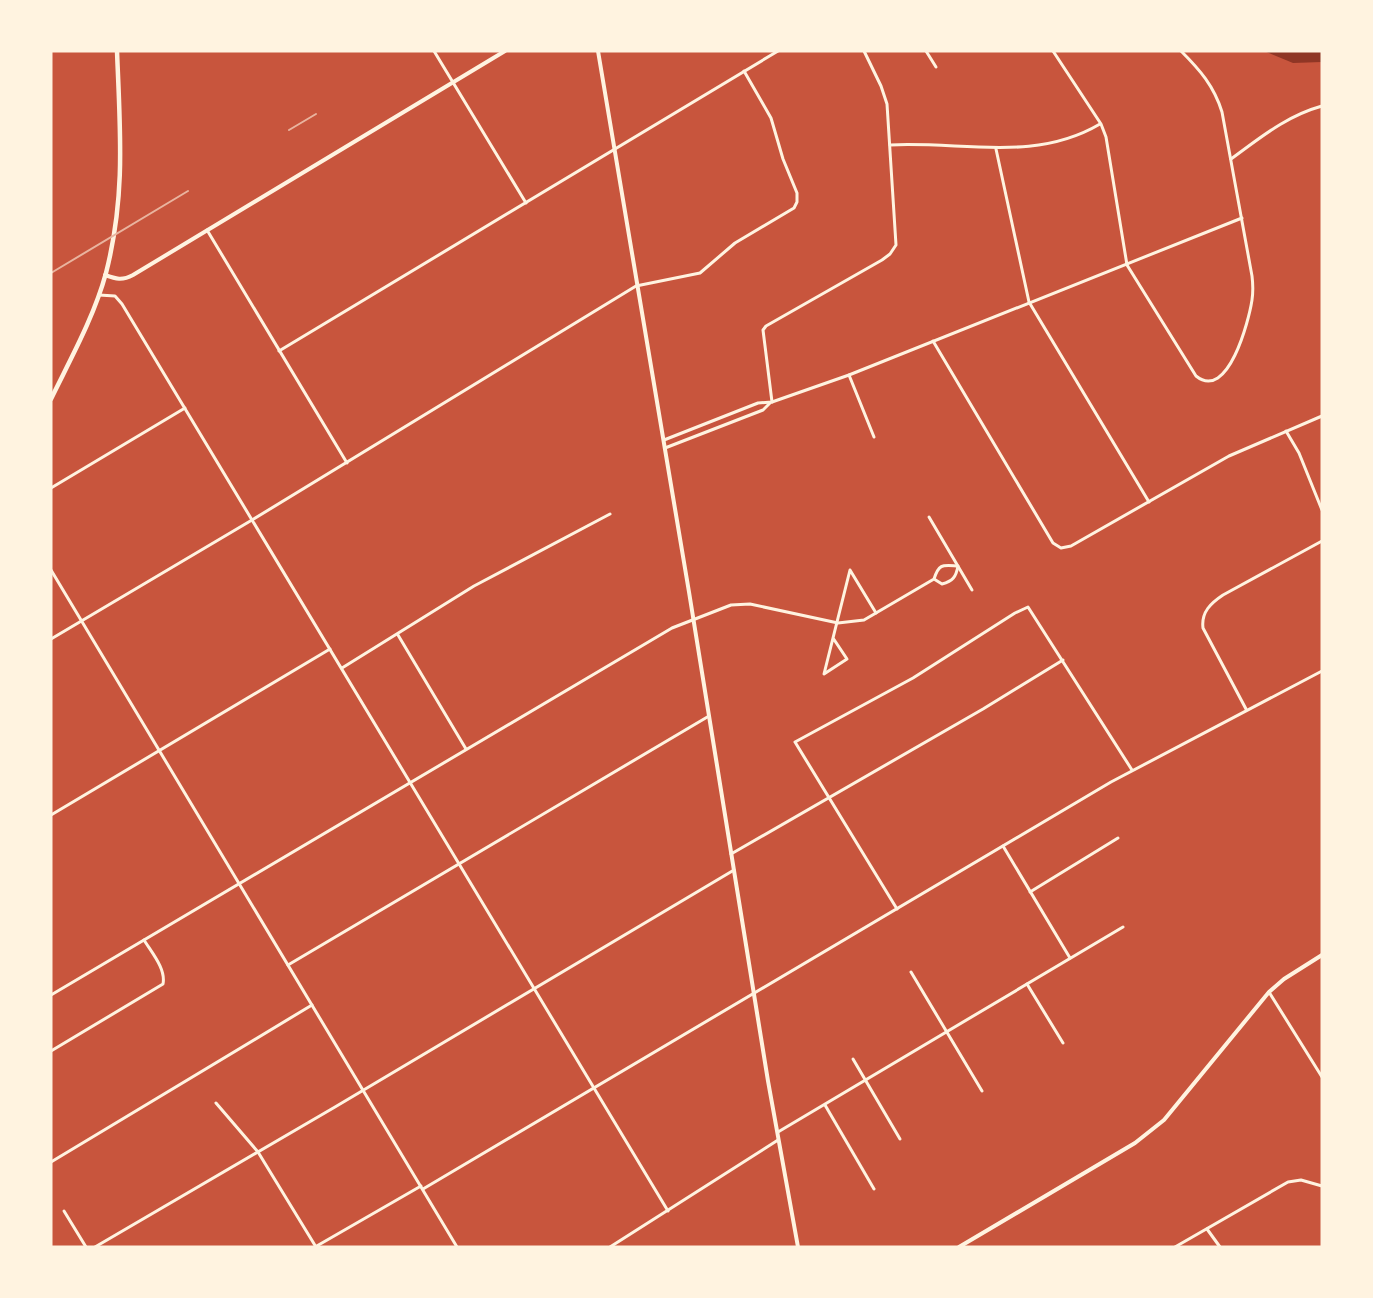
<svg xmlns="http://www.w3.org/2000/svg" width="1373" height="1298" viewBox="0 0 1373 1298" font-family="'Open Sans',sans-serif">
  <rect width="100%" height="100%" fill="#c8553d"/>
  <path fill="#8f3625" d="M1264,51H1322V62L1293,63Z"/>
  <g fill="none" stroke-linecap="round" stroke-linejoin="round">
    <g stroke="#fff3e0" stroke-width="3">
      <path d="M434,51L526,203"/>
      <path d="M926,51L936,67"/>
      <path d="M1053,51L1101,124L1106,137L1127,265L1196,376C1228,402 1249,320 1252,300C1253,293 1253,284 1252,276L1222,112C1214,86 1200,70 1181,51"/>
      <path d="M890,145C962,141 1034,163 1100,124"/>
      <path d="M996,149L1029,302L1149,502"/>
      <path d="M1231,159C1260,138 1286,116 1322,106"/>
      <path d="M207,230L347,463"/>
      <path d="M99,295L115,296L122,304L668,1211"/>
      <path d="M933,341L1053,543L1061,548L1071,546L1229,456L1322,416"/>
      <path d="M279,351L778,51"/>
      <path d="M849,375L874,437"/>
      <path d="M772,402L763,330L766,326L882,260L890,254L896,245L887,104L881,86L864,51"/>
      <path d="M1286,431L1299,453L1322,510"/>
      <path d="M664,440L758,403L772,402L849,375L1242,218"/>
      <path d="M665,448L763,410L770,403"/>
      <path d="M51,488L185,408"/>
      <path d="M929,517L972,590"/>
      <path d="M51,570L457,1247"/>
      <path d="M398,635L466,749"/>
      <path d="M833,638L847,659L824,674L850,570L876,613"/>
      <path d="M51,639L252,520L636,286L700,273L735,243L794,208L797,202V193L783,159L771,118L744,71"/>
      <path d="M342,668L474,586L610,514"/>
      <path d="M1246,709L1203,628C1201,612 1211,603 1223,595L1322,541"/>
      <path d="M51,815L330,649"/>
      <path d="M1003,846L1070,958"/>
      <path d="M731,854L983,709L1063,660"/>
      <path d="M1030,892L1118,838"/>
      <path d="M897,909L795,742L913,678L1015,613L1028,607L1132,770"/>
      <path d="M288,965L709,716"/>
      <path d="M911,972L982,1091"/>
      <path d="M1027,984L1063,1043"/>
      <path d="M1269,992L1322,1077"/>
      <path d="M51,995L672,628L731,605L750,604L838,623L864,620L934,579C939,563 943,565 958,566C956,577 953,581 942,584L934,579"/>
      <path d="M51,1051L163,984C166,969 152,953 144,940"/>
      <path d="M853,1059L900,1139"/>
      <path d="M216,1103L258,1152L316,1247"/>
      <path d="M825,1105L874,1189"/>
      <path d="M778,1132L1123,927"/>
      <path d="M51,1162L312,1005"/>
      <path d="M423,1189L1111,782L1322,671"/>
      <path d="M64,1211L86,1247"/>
      <path d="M1207,1229L1220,1247"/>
      <path d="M95,1247L335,1107L734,870"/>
      <path d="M315,1247L421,1186"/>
      <path d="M610,1247L778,1140"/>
      <path d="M1175,1247L1288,1182L1301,1180L1322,1186"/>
    </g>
    <g stroke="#fff3e0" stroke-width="4">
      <path d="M598,51L689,592L768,1081L798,1247"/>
      <path d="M105,275C116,279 122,281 133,275L505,51"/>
      <path d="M959,1247L1135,1143L1164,1120L1269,992L1284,979L1322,955"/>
    </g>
    <path stroke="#fff3e0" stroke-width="4.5" d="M51,399C71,358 94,317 106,273C126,195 120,130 117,51"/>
    <g stroke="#e9b49f" stroke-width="2">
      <path d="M289,130L316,114"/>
      <path d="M51,273L188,191"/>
    </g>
  </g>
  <rect width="1373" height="1298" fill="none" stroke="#fff3e0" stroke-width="105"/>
</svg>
